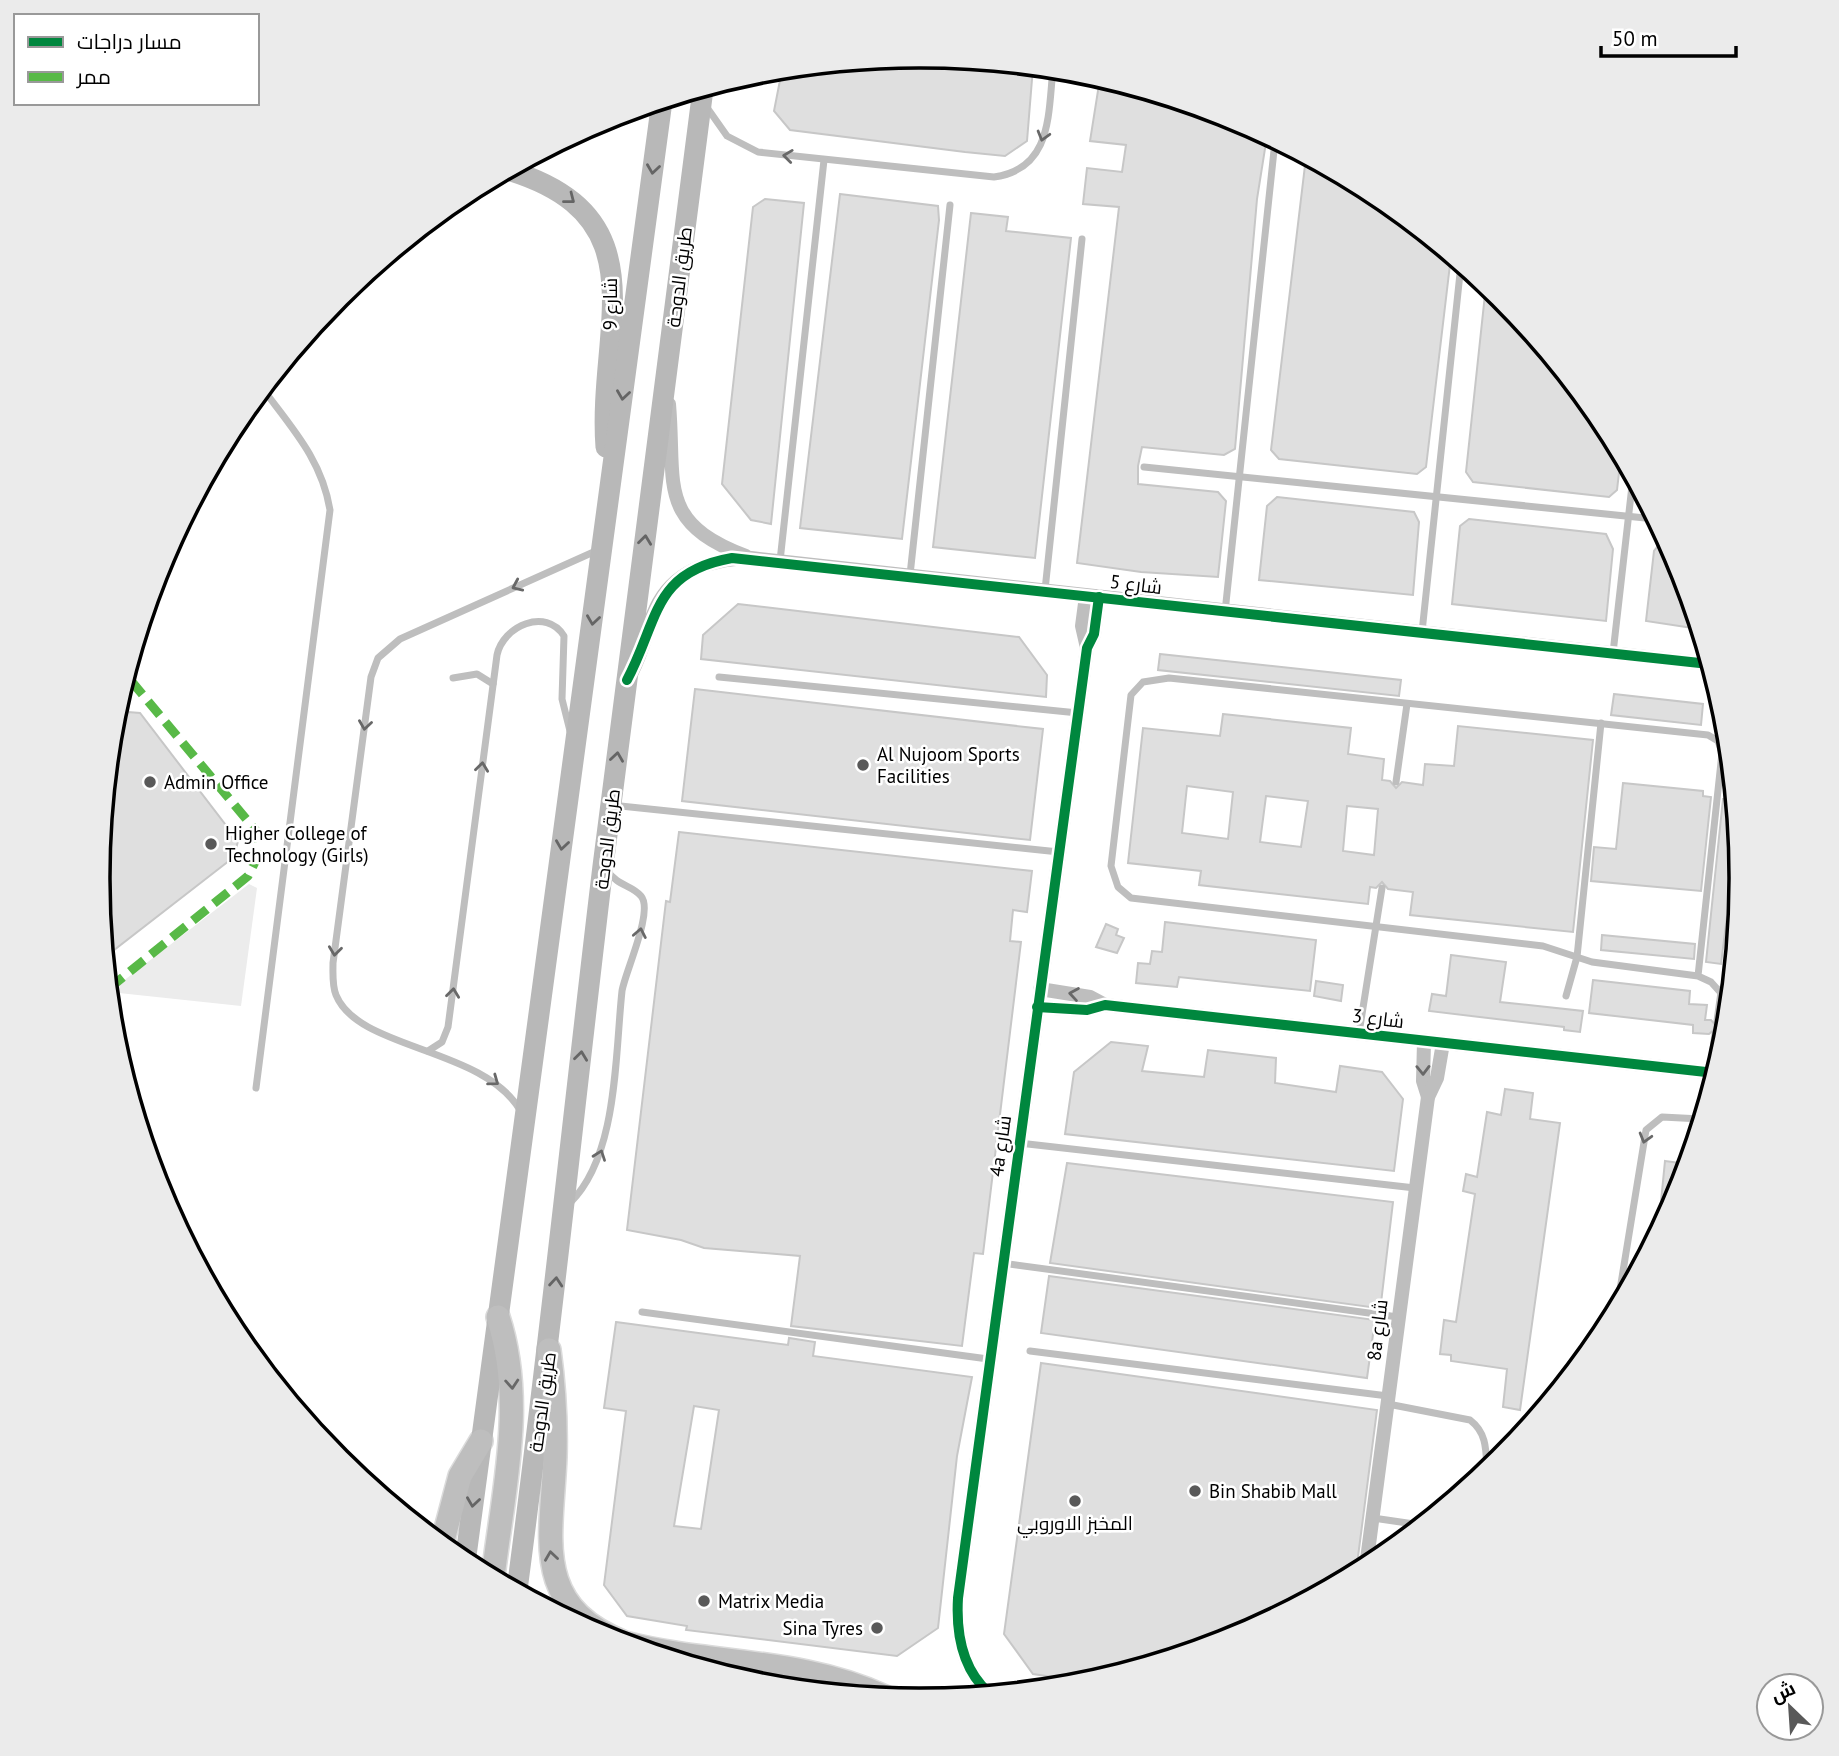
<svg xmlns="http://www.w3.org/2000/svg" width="1839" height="1756" viewBox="0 0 1839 1756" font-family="'PT Sans',Cairo,sans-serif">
  <rect width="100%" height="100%" fill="#fff"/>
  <path fill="#ececec" d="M249,884L257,888L241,1006L119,993L118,985Z"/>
  <g fill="#dfdfdf" stroke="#c7c7c7" stroke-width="2" fill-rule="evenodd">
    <path d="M920,56L1033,67L1027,141L1005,156L965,152L790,130L774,111L782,70Z"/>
    <path d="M1100,78L1234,119L1267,136L1257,199L1235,449L1224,455L1142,447L1138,466V484L1218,492L1226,501L1218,577L1141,572L1077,563L1119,207L1083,204L1087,168L1122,172L1126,145L1090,141Z"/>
    <path d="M1306,157L1377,195L1451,256L1426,467L1417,474L1279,459L1271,450Z"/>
    <path d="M840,194L938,206L939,220L902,539L800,528Z"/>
    <path d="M765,199L804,203L771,524L751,520L722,484L753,207Z"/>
    <path d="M971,213L1008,217L1006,231L1071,238L1035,558L933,547Z"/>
    <path d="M1486,285L1501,297L1603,422L1621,455L1617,490L1609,497L1473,482L1466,472Z"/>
    <path d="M1277,497L1414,512L1419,522L1413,595L1259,580L1267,506Z"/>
    <path d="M1469,519L1606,534L1613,549L1606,621L1452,604L1460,526Z"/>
    <path d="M1665,537L1679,564L1699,629L1646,621L1654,551Z"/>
    <path d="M738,604L1019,637L1047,675L1046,697L701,659L703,635Z"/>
    <path d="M1160,654L1401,680L1399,696L1158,670Z"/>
    <path d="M695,689L1043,729L1030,840L682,801Z"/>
    <path d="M1614,694L1703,704L1701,725L1611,715Z"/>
    <path d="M128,712L140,713L238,841L234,857L105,957L98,878L113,723Z"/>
    <path d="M1223,714L1351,728L1348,754L1384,759L1382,780L1390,781L1396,788L1402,782L1423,785L1425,764L1454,766L1458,726L1593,740L1573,932L1410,915L1413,892L1388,889L1382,882L1376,888L1370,887L1368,904L1199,885L1201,871L1128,863L1143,728L1220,736ZM1187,786L1233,792L1228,839L1182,833ZM1266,796L1308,801L1301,847L1260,842ZM1347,806L1378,809L1374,855L1343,851Z"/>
    <path d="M1623,783L1703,791V796L1711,797L1701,891L1591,881L1594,847L1616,849Z"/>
    <path d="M1723,799L1734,800L1737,836L1721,964L1706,962Z"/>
    <path d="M679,832L1032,871L1027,912L1013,910L1010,941L1021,942L983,1254L974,1253L962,1346L791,1326L800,1256L704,1248L681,1240L627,1230L666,901L670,902Z"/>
    <path d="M1165,922L1316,940L1310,991L1179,977L1177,987L1136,983L1138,963L1150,964L1152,951L1162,952Z"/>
    <path d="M1106,924L1118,929L1116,935L1124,938L1117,953L1096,947Z"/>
    <path d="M1602,935L1695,944L1694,959L1601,950Z"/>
    <path d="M1451,955L1506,962L1500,1002L1583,1011L1580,1032L1564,1030V1027L1429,1011L1432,994L1446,996Z"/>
    <path d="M1593,980L1690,991L1689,1004L1707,1005L1705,1020H1711L1717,1027L1727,1022L1726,1035H1721L1716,1028L1709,1034L1693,1033V1025L1589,1013Z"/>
    <path d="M1316,981L1343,985L1341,1001L1314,996Z"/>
    <path d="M1111,1042L1148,1046L1142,1071L1204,1077L1208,1050L1276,1058L1275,1083L1336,1092L1340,1066L1382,1072L1403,1099L1394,1171L1065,1134L1074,1072Z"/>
    <path d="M1505,1089L1533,1093L1530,1119L1560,1123L1520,1410L1503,1407L1507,1369L1451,1361V1355L1440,1354L1444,1320L1456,1322L1475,1194L1463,1191L1466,1174L1477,1177L1487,1112L1501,1115Z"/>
    <path d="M1665,1161L1688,1164L1679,1193L1658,1232Z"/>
    <path d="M1067,1163L1393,1202L1381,1303H1378L1377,1308L1050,1263Z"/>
    <path d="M1049,1276L1375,1320L1367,1378L1041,1333Z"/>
    <path d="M616,1322L788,1345L789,1338L815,1342L813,1356L972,1377L957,1456L938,1628L897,1656L686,1630L687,1626L627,1616L604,1585L626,1411L604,1408ZM694,1406L719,1410L701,1529L674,1526Z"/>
    <path d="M1041,1363L1377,1410L1356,1572L1234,1638L1086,1682L1033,1674L1004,1634Z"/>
  </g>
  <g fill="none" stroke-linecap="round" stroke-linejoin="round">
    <defs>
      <g id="primary">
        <path d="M549,1350C554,1386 556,1421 555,1457C552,1537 530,1606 625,1643C711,1665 803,1658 885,1697"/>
        <path d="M442,1544L460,1476L481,1441"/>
        <path d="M493,1577C503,1491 526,1402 498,1317"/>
      </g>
    </defs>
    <use href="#primary" stroke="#dbdbdb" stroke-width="26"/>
    <g stroke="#bebebe" stroke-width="7">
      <path d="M708,109L727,136L758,152L994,177C1052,169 1048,115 1053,69"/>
      <path d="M1144,467L1655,519"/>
      <path d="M780,561L824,160"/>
      <path d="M910,575L950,205"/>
      <path d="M1045,590L1082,239"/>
      <path d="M1225,612L1275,141"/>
      <path d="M1422,632L1461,264"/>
      <path d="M1613,653L1633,477"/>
      <path d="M719,677L1078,713"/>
      <path d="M453,678L477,674L493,684"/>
      <path d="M1396,782L1407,704"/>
      <path d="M611,805L1059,852"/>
      <path d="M1698,976L1722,753L1718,741L1708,735L1169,678L1143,682L1131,695L1111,866L1118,887L1131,898L1543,946L1592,962L1698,976L1711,982L1729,1002"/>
      <path d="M1566,996L1577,957L1601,723"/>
      <path d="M1717,1021L1721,992L1733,964"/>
      <path d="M1359,1033L1382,888"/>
      <path d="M428,1051L442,1042L448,1027L497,655C503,626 546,607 564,636L562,699L570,731"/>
      <path d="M1710,1072L1715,1034"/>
      <path d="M256,1088L330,510C322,460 292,428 263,389"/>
      <path d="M520,1110C483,1047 358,1050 336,995C332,985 333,974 333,963L371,677L378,658L400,639L598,550"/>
      <path d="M1019,1143L1415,1188"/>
      <path d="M570,1203C618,1156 615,1055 622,991C625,972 654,911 641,896C632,885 617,886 607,870"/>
      <path d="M1002,1263L1398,1317"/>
      <path d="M1617,1308L1646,1130L1662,1117L1701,1119"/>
      <path d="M642,1312L988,1359"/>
      <path d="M1030,1351L1388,1396"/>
      <path d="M1388,1404L1470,1420C1487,1433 1486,1450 1487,1471"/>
      <path d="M1373,1518L1421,1525"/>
    </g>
    <g stroke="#bebebe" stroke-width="14">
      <path d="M669,404C676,484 656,522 746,556"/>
      <path d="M1086,596L1082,626L1087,648"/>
      <path d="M632,672C642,653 646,634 653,615C669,572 709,559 751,558L1709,664"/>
      <path d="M1040,989L1090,997L1105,1005"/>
      <path d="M1037,1007L1087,1010L1105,1005L1715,1073"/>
      <path d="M1424,1042L1423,1081L1428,1097"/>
      <path d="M1366,1567L1428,1097L1437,1078L1443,1043"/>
      <path d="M989,1693C962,1669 956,1632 958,1598L1087,648L1094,634L1099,597"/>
    </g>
    <g stroke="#b8b8b8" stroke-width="21">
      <path d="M508,170C663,217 597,329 606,447"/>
      <path d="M465,1563L662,101"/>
      <path d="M517,1590C549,1349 574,1107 603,866C635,607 669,348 703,89"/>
    </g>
    <use href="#primary" stroke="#bebebe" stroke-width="23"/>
    <path stroke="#58b947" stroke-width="9" stroke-dasharray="18 9" stroke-linecap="butt" d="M108,986H112L248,876L260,852L257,832L132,682L122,690"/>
    <defs>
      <g id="cycleway">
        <path d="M627,680C659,620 652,572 732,558L1709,664"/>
        <path d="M1037,1007L1087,1010L1105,1005L1715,1073"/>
        <path d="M989,1693C962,1669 956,1632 958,1598L1087,648L1094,634L1099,597"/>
      </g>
    </defs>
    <use href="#cycleway" stroke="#fff" stroke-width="15"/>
    <use href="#cycleway" stroke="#00873e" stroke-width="10"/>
  </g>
  <defs><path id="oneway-chevron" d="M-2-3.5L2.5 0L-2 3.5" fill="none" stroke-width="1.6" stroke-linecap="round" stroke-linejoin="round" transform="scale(1.75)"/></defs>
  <g stroke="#686868">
    <use href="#oneway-chevron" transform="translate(1043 136) rotate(106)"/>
    <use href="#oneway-chevron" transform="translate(788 156) rotate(-173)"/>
    <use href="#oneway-chevron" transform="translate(517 586) rotate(156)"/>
    <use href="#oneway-chevron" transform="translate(365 725) rotate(98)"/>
    <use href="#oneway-chevron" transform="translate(482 767) rotate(-83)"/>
    <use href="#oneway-chevron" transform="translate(640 933) rotate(-79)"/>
    <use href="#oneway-chevron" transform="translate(335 951) rotate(97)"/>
    <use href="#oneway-chevron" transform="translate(453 993) rotate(-83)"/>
    <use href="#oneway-chevron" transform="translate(1074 994) rotate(-171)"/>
    <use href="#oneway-chevron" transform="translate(1423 1070) rotate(89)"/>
    <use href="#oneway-chevron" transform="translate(494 1081) rotate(36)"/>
    <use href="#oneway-chevron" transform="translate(1645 1138) rotate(106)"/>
    <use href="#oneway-chevron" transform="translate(600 1155) rotate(-70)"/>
    <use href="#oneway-chevron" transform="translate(512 1384) rotate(86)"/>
    <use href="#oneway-chevron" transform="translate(551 1556) rotate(-98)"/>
  </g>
  <g stroke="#656565">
    <use href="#oneway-chevron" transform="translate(653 169) rotate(98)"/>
    <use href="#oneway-chevron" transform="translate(570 199) rotate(38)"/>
    <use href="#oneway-chevron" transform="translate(623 395) rotate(98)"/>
    <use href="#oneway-chevron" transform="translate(645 540) rotate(-83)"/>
    <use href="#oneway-chevron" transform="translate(593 620) rotate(98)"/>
    <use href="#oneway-chevron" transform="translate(617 757) rotate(-82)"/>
    <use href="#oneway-chevron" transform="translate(562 845) rotate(98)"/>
    <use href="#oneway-chevron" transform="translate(581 1056) rotate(-83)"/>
    <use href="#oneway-chevron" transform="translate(556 1282) rotate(-85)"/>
    <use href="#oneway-chevron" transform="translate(473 1502) rotate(98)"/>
  </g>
  <g fill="#595959" stroke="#fff" stroke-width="2.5">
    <circle cx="863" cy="765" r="7"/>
    <circle cx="150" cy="782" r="7"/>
    <circle cx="211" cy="844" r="7"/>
    <circle cx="1195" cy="1491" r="7"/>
    <circle cx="1075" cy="1501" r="7"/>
    <circle cx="704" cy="1601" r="7"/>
    <circle cx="877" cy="1628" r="7"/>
  </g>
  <g text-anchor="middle" stroke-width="5" stroke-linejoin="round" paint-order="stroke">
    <g font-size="19" fill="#000" stroke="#fff">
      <text transform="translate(679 277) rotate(-83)" y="7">طريق الدوحة</text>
      <text transform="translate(610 304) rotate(-90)" y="7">شارع 9</text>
      <text transform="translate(1136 584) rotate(7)" y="7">شارع 5</text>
      <text transform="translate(607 839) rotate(-83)" y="7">طريق الدوحة</text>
      <text transform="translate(1378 1018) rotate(7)" y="7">شارع 3</text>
      <text transform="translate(1000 1146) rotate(-82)" y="7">4a شارع</text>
      <text transform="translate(1377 1330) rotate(-83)" y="7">8a شارع</text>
      <text transform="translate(542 1402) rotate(-82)" y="7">طريق الدوحة</text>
    </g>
    <g font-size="19" fill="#000" stroke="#fff" text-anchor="start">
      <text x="877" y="761">Al Nujoom Sports<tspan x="877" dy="22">Facilities</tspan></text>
      <text x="164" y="789">Admin Office</text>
      <text x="225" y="840">Higher College of<tspan x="225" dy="22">Technology (Girls)</tspan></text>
      <text x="1209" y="1498">Bin Shabib Mall</text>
      <text x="1075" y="1530" text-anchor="middle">المخبز الاوروبي</text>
      <text x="718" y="1608">Matrix Media</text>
      <text x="863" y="1635" text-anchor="end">Sina Tyres</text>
    </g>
  </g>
  <path d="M0 0H1839V1756H0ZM919 68H920A809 809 0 0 1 1729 877V879A809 809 0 0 1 920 1688H919A809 809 0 0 1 110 879V877A809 809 0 0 1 919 68Z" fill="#ebebeb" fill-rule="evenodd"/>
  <path fill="none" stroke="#000" stroke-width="3.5" d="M919 68H920A809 809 0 0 1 1729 877V879A809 809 0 0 1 920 1688H919A809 809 0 0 1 110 879V877A809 809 0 0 1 919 68Z"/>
  <rect x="14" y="14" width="245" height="91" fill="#ffffff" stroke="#999999" stroke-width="2"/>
  <rect x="28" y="37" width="35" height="10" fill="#00873e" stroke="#999999" stroke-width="2"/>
  <text x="77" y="49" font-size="21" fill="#000000">مسار دراجات</text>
  <rect x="28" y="72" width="35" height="10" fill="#58b947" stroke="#999999" stroke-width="2"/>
  <text x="77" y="84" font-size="21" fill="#000000">ممر</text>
  <g transform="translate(1790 1707) rotate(335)"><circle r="33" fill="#ffffff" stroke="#999999" stroke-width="2"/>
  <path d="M0-5L12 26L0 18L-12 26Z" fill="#595959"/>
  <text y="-10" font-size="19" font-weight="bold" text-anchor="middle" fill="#000000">ش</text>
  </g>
  <path d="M1601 46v10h135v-10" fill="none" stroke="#000000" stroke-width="3.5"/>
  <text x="1612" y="46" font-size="21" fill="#000000" stroke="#ffffff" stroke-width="5" paint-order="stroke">50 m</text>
</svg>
